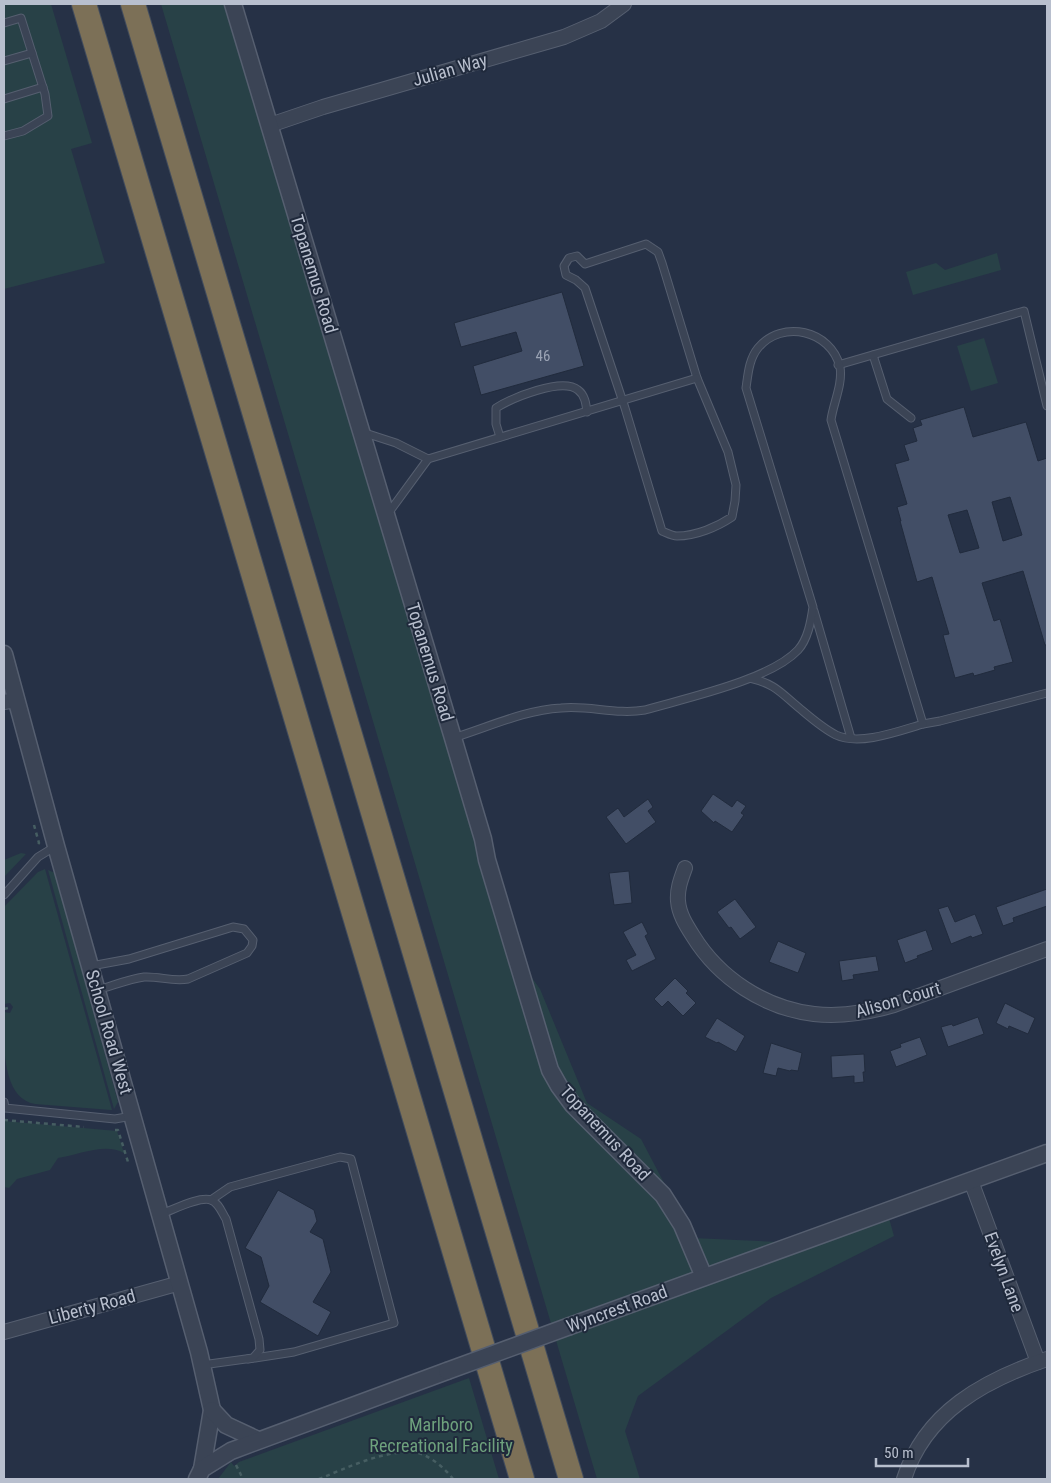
<svg xmlns="http://www.w3.org/2000/svg" width="1051" height="1483" viewBox="0 0 1051 1483" font-family="'Roboto Condensed',sans-serif">
  <rect width="100%" height="100%" fill="#263146"/>
  <g fill="#284147">
    <path d="M4,4H51L92,143L71,149L105,263L4,289Z"/>
    <path d="M161,4H227L504,939L540,989L587,1103L641,1139L693,1238L800,1243L887,1211L894,1236L771,1298L638,1396L625,1431L640,1479H597Z"/>
    <path d="M997,253L1001,270L913,295L906,272L936,263L945,270Z"/>
    <path d="M984,338L998,383L971,391L957,346Z"/>
    <path d="M21,853L26,854L4,877V860Z"/>
    <path d="M45,869L112,1110H111L35,1104C0,1098 4,1038 4,1012L10,1013L13,1007L10,1003L4,1004V907L38,872Z"/>
    <path d="M48,870L55,873L118,1102L114,1109Z"/>
    <path d="M4,1121L117,1131L124,1153C105,1142 78,1155 58,1158L50,1170L17,1179L9,1188L4,1187Z"/>
    <path d="M469,1378L499,1479H218L231,1462L234,1466L239,1462Z"/>
  </g>
  <g fill="#424e66" stroke="#212b3d" fill-rule="evenodd">
    <path d="M562,292L584,366L481,395L473,366L522,351L516,332L461,347L454,323Z"/>
    <path d="M964,407L973,437L1026,422L1038,461L1047,458V645H1045L1023,571L982,583L994,621L1000,619L1013,662L994,667L995,670L974,676L973,673L955,678L943,635L949,634L932,577L917,582L900,521H901L897,507L907,504L895,464L909,460L904,445L917,441L913,428L922,425L920,420ZM1010,497L1022,535L1003,541L992,502ZM967,510L979,548L960,553L948,515Z"/>
    <path d="M713,794L732,807L737,800L746,806L741,813L744,815L732,832L715,821L714,823L701,811Z"/>
    <path d="M648,799L653,807L648,811L656,822L626,844L606,817L618,808L624,817Z"/>
    <path d="M629,871L632,903L614,905L609,873Z"/>
    <path d="M1047,889V906L1013,918L1014,922L1003,926L996,907Z"/>
    <path d="M735,899L756,927L740,939L731,927L729,928L717,912Z"/>
    <path d="M948,906L955,922L975,914L983,934L972,938L971,936L951,944L938,909Z"/>
    <path d="M642,922L648,934L645,936L656,959L632,971L626,960L636,955L623,932Z"/>
    <path d="M926,930L933,950L917,956L918,958L905,963L897,940Z"/>
    <path d="M778,941L806,953L798,973L769,962Z"/>
    <path d="M876,956L879,971L853,975L854,979L842,981L839,961Z"/>
    <path d="M675,978L688,991L686,993L696,1003L683,1016L668,1001L662,1007L654,999Z"/>
    <path d="M1005,1003L1035,1018L1028,1034L1009,1026L1008,1029L996,1023Z"/>
    <path d="M978,1017L984,1034L948,1047L941,1027L952,1024L953,1026Z"/>
    <path d="M717,1018L745,1036L736,1052L718,1042L717,1043L705,1037Z"/>
    <path d="M920,1037L927,1055L896,1067L890,1051L901,1047L900,1044Z"/>
    <path d="M771,1043L802,1053L798,1071L791,1070L790,1071L778,1068L776,1076L763,1073Z"/>
    <path d="M864,1054L865,1072H863L864,1082L854,1083V1076L832,1078L831,1056Z"/>
    <path d="M278,1190L314,1210L317,1221L310,1232L323,1239L331,1272L313,1302L331,1312L318,1336L260,1302L269,1286L261,1257L245,1248Z"/>
  </g>
  <g fill="none" stroke-linecap="round" stroke-linejoin="round">
    <defs>
      <g id="service">
        <path d="M4,23L21,18L45,94L48,116L23,131L4,136"/>
        <path d="M4,61L32,53"/>
        <path d="M4,99L43,87"/>
        <path d="M646,244L658,252L662,263L697,378L728,452L736,485L735,501L732,517C717,527 696,536 677,536C672,536 667,533 662,531L625,408L585,288L576,280L566,275L564,266L569,258L577,256L585,264Z"/>
        <path d="M873,355L887,399L911,418"/>
        <path d="M838,365L1024,311L1047,406"/>
        <path d="M362,432L396,443L428,459"/>
        <path d="M500,437L496,424V408C512,398 562,377 578,390C585,395 586,404 587,412"/>
        <path d="M387,515L428,459L697,378"/>
        <path d="M814,611L851,738"/>
        <path d="M923,724L940,721L1047,693"/>
        <path d="M453,738C489,727 524,710 561,708C589,705 616,715 645,710C686,698 770,680 798,650C808,639 811,621 813,607L746,388C748,374 749,359 758,348C782,319 831,330 840,367C843,384 833,404 831,420L923,724C899,731 860,746 836,735C822,728 810,717 798,707C780,692 775,684 750,678"/>
        <path d="M4,895L38,857L56,846"/>
        <path d="M91,966L129,959L233,927L244,929L253,940L252,946L247,953L188,979C173,982 159,976 144,977C129,979 112,986 97,990"/>
        <path d="M4,1102L5,1108L115,1119L132,1116"/>
        <path d="M211,1200L230,1187L340,1157L351,1159L394,1323L294,1352L248,1359"/>
        <path d="M161,1214C173,1210 199,1196 211,1200C219,1203 222,1213 226,1219L259,1339L260,1350L253,1358L202,1365"/>
      </g>
      <g id="minor">
        <path d="M270,125L323,107L564,37L601,21L624,4"/>
        <path d="M4,702L17,700"/>
        <path d="M685,868C681,879 677,889 678,901C679,914 686,925 693,936C719,978 764,1008 814,1014C842,1017 867,1013 894,1005L1047,949"/>
        <path d="M971,1181L1038,1362"/>
        <path d="M4,1332L180,1283"/>
        <path d="M904,1479C925,1412 985,1380 1047,1359"/>
      </g>
      <g id="tertiary">
        <path d="M233,4L453,738L483,839L487,860L550,1070L559,1086L573,1105L663,1195L682,1225L704,1277"/>
        <path d="M4,654L56,846L199,1352L212,1410L202,1469"/>
        <path d="M570,1326L1047,1153"/>
        <path d="M212,1410L226,1425L258,1440"/>
        <path d="M197,1479L202,1469L231,1451L447,1371"/>
      </g>
      <g id="motorway">
        <path d="M84,4L522,1479"/>
        <path d="M133,4L571,1479"/>
      </g>
    </defs>
    <use href="#service" stroke="#565f70" stroke-width="9"/>
    <use href="#minor" stroke="#565f70" stroke-width="16"/>
    <use href="#tertiary" stroke="#565f70" stroke-width="19"/>
    <use href="#motorway" stroke="#424c5d" stroke-width="26"/>
    <g stroke="#465e62" stroke-width="2.5" stroke-dasharray="4 4" stroke-linecap="butt">
      <path d="M34,825L39,843L36,847"/>
      <path d="M4,1009L8,1008"/>
      <path d="M4,1120L84,1127"/>
      <path d="M115,1130H118L128,1162"/>
      <path d="M236,1465L243,1479"/>
      <path d="M319,1479C346,1468 382,1451 412,1452C426,1452 445,1468 453,1479"/>
    </g>
    <use href="#service" stroke="#3b4455" stroke-width="7"/>
    <use href="#minor" stroke="#3b4455" stroke-width="14"/>
    <use href="#tertiary" stroke="#3b4455" stroke-width="16"/>
    <use href="#motorway" stroke="#7c7057" stroke-width="24"/>
    <defs>
      <path id="tertiary-bridge" d="M447,1371L570,1326"/>
    </defs>
    <use href="#tertiary-bridge" stroke="#565f70" stroke-width="19" stroke-linecap="butt"/>
    <use href="#tertiary-bridge" stroke="#3b4455" stroke-width="16"/>
  </g>
  <g text-anchor="middle" stroke-width="4" stroke-linejoin="round" paint-order="stroke">
    <g font-size="15" fill="#9aa3b4">
      <text x="543" y="361">46</text>
    </g>
    <g font-size="18" fill="#b8bfce" stroke="#1f293b">
      <text transform="translate(450 70) rotate(-16)" y="6">Julian Way</text>
      <text transform="translate(314 274) rotate(73)" y="6">Topanemus Road</text>
      <text transform="translate(430 662) rotate(73)" y="6">Topanemus Road</text>
      <text transform="translate(898 1000) rotate(-16)" y="6">Alison Court</text>
      <text transform="translate(109 1032) rotate(74)" y="6">School Road West</text>
      <text transform="translate(605 1133) rotate(47)" y="6">Topanemus Road</text>
      <text transform="translate(1004 1272) rotate(70)" y="6">Evelyn Lane</text>
      <text transform="translate(92 1307) rotate(-15)" y="6">Liberty Road</text>
      <text transform="translate(617 1309) rotate(-20)" y="6">Wyncrest Road</text>
    </g>
    <g font-size="18" fill="#6ea17d" stroke="#1f293b">
      <text x="441" y="1431">Marlboro<tspan x="441" dy="21">Recreational Facility</tspan></text>
    </g>
  </g>
  <rect width="1051" height="1483" fill="none" stroke="#b8bfce" stroke-width="10"/>
  <path d="M876 1458v8h92v-8" fill="none" stroke="#b8bfce" stroke-width="2.5"/>
  <text x="884" y="1458" font-size="15" fill="#b8bfce" stroke="#1f293b" stroke-width="4" paint-order="stroke">50 m</text>
</svg>
